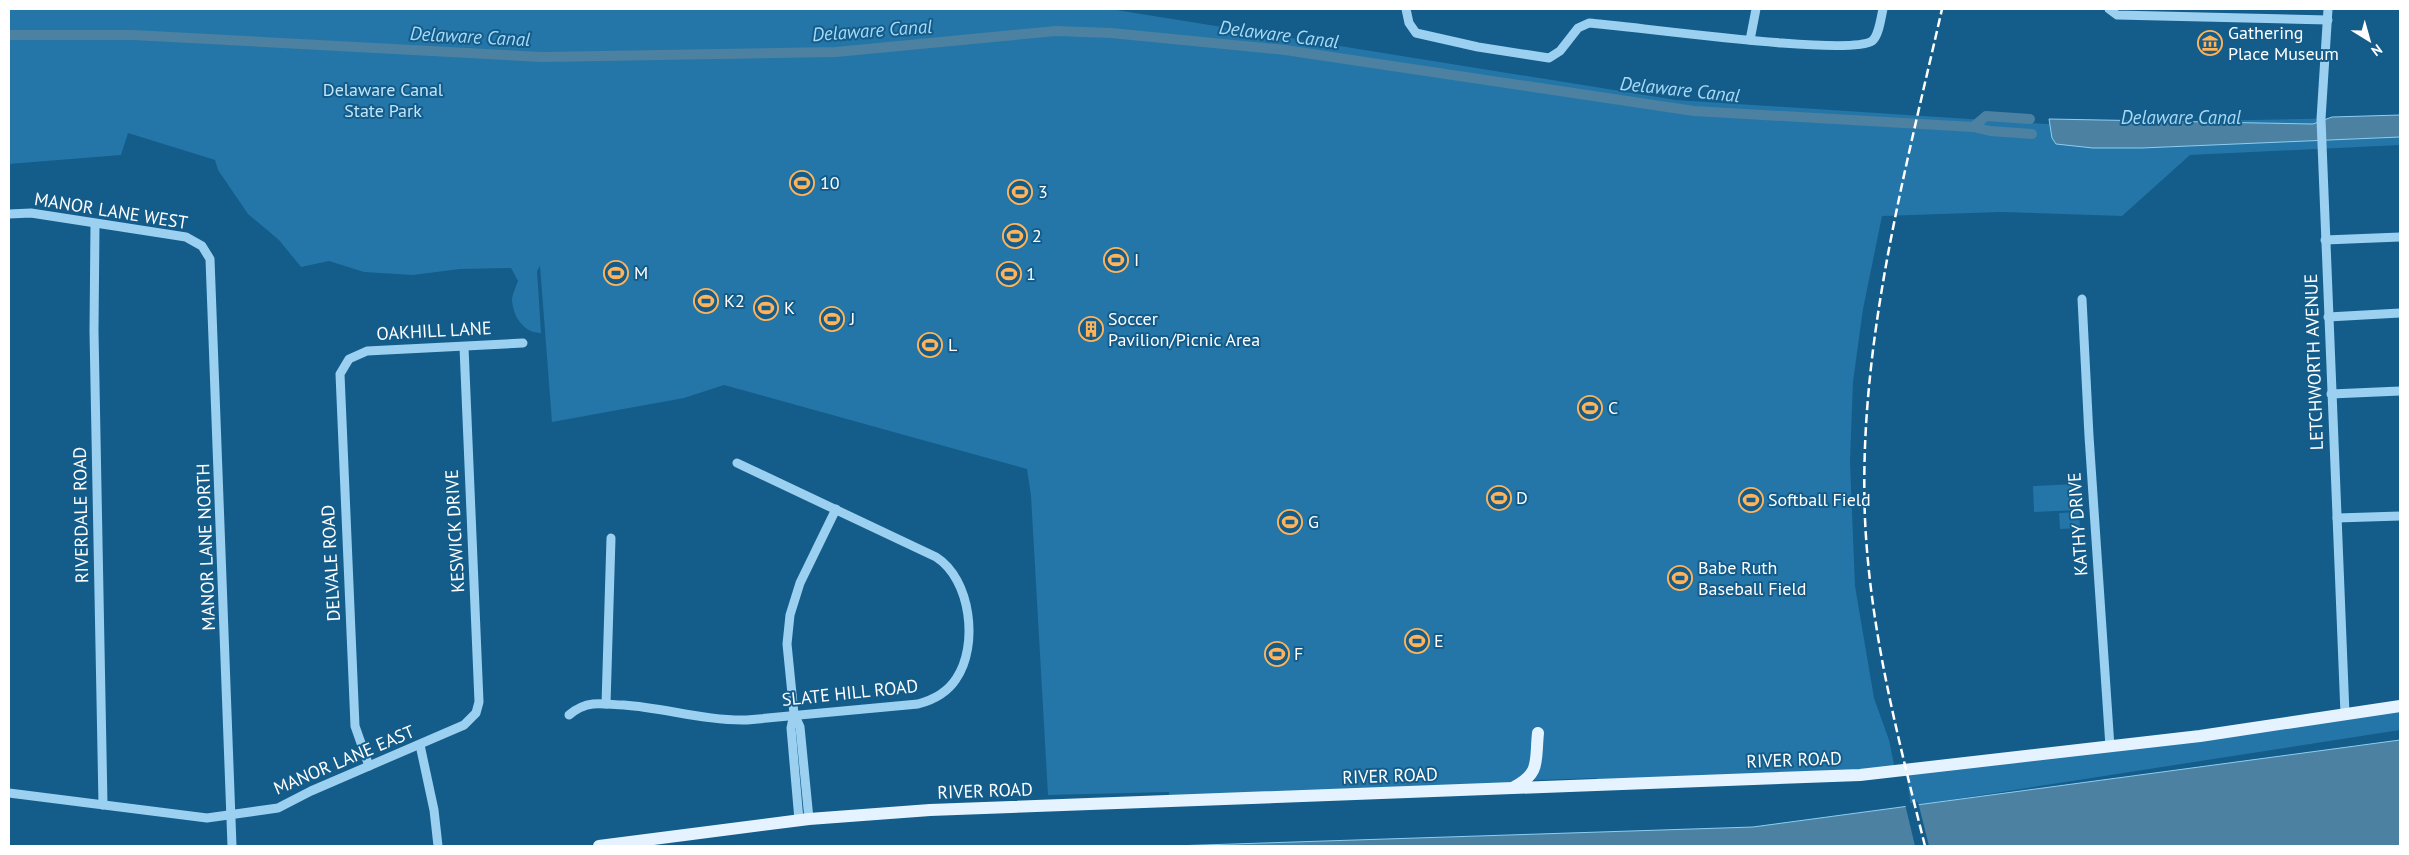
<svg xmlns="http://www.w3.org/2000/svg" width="2409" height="855" viewBox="0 0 2409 855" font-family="'PT Sans',sans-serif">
  <rect width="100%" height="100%" fill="#145c8a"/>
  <g fill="#2376a7">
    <path d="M9,9H1110L1676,100L2046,124L2400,117V145L2190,155L2122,216L2000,212L1882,216L1863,309L1853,382L1850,462L1855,586L1874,698L1889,740L1895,769L1603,781L1595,778L1513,781L1511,784L1169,796V792L1048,795L1031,496L1027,469L724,385L684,398L552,422L540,266L537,271L541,333C524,333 513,317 512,300C512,295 516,287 518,281L511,268L460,269L413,275L364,272L329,261L301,267L279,240L248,214L218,170L215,160L128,133L121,155L9,164Z"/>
    <path d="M2078,484L2079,510L2034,512L2033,486Z"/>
    <path d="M2079,512L2080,528L2060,529L2059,513Z"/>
    <path d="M2400,708V730L1911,806L1906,771Z"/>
  </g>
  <g fill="#4c81a2" stroke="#8dcef3">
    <path d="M2400,115V137L2142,148H2093L2056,144L2052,138L2049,119L2313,124L2332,117Z"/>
    <path d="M2400,740V846H1172L1753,827Z"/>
  </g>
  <path fill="#145c8a" d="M1918,802L1929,846H1915L1905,804Z"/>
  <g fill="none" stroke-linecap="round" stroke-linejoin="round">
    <g stroke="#4c81a2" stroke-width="10">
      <path d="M9,35H133L542,57L836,52L1056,31L1111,33L1285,50L1694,111L1973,127L1990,131L2032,134"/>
      <path d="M1973,127L1986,116L2030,119"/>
    </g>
    <g stroke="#9bd0f0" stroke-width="9">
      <path d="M1406,9L1409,23L1416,33L1478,47L1549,58L1560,51L1578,28L1589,23C1632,26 1848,57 1872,41C1879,36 1881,17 1883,9"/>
      <path d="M2109,9L2117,15L2328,20"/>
      <path d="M2328,9L2321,119L2345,714"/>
      <path d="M1750,40L1756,9"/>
      <path d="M9,214L31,213L186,237L202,246L210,259L232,846"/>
      <path d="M95,224L94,331L103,805"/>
      <path d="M2325,240L2400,237"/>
      <path d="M2082,299L2089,436L2110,747"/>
      <path d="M2328,317L2400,313"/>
      <path d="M2331,394L2400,391"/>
      <path d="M2337,518L2400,516"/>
      <path d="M606,704L611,538"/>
      <path d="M794,714L800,727L809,819"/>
      <path d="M569,715C576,709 584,705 593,704C603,703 614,705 624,705C665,708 706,721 747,720L918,704C933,700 947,693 956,679C979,646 971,579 936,557L737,463"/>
      <path d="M420,745L434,810L438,846"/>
      <path d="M369,766L355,726L340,374L349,359L367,351L523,343"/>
      <path d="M9,793L207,818L278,808L311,791L464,725L476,713L479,702L464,347"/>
      <path d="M799,820L791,728L794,714L787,644L790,615L800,583L836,509"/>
    </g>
    <g stroke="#e4f3ff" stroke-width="12">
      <path d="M1514,787C1541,773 1535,761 1538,733"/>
      <path d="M599,846L809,819L930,810L1860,775L2200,736L2400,706"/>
    </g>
    <path stroke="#fff" stroke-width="2.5" stroke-dasharray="9 4" stroke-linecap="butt" d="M1925,846C1898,738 1870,631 1865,519C1858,345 1904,177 1942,9"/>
  </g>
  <defs>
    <symbol id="museum-ring" viewBox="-11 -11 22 22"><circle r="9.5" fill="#145c8a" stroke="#ffb35a" stroke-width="1.5"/><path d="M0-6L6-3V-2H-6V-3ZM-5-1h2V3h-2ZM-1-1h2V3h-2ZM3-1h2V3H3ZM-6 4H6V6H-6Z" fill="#ffb35a"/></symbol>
    <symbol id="stadium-ring" viewBox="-11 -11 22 22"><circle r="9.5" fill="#145c8a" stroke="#ffb35a" stroke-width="1.5"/><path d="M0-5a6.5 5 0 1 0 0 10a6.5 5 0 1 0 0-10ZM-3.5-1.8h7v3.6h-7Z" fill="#ffb35a"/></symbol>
    <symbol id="building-ring" viewBox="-11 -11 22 22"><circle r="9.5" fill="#145c8a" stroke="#ffb35a" stroke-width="1.5"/><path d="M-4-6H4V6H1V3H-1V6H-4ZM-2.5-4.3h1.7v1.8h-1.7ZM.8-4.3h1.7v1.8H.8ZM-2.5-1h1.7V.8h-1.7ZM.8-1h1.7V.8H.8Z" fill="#ffb35a"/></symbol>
  </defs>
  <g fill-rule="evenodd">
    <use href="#museum-ring" x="2196" y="29" width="28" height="28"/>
    <use href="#stadium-ring" x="788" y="169" width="28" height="28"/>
    <use href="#stadium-ring" x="1006" y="178" width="28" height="28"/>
    <use href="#stadium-ring" x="1001" y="222" width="28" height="28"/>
    <use href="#stadium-ring" x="1102" y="246" width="28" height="28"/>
    <use href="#stadium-ring" x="602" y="259" width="28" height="28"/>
    <use href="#stadium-ring" x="995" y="260" width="28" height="28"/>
    <use href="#stadium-ring" x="692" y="287" width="28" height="28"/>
    <use href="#stadium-ring" x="752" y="294" width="28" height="28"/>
    <use href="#stadium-ring" x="818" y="305" width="28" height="28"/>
    <use href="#building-ring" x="1077" y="315" width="28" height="28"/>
    <use href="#stadium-ring" x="916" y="331" width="28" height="28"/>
    <use href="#stadium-ring" x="1576" y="394" width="28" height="28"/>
    <use href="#stadium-ring" x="1485" y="484" width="28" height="28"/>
    <use href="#stadium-ring" x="1737" y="486" width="28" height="28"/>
    <use href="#stadium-ring" x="1276" y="508" width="28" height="28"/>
    <use href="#stadium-ring" x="1666" y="564" width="28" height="28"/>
    <use href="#stadium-ring" x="1403" y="627" width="28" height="28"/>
    <use href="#stadium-ring" x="1263" y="640" width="28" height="28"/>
  </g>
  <g text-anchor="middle" stroke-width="4" stroke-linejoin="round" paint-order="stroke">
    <g font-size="18" fill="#fff" stroke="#145c8a" text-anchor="start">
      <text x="2228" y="39">Gathering<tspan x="2228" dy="21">Place Museum</tspan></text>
      <text x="820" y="189">10</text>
      <text x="1038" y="198">3</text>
      <text x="1032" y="242">2</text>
      <text x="1134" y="266">I</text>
      <text x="634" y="279">M</text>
      <text x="1026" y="280">1</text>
      <text x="724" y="307">K2</text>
      <text x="784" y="314">K</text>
      <text x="850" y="325">J</text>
      <text x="1108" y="325">Soccer<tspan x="1108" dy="21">Pavilion/Picnic Area</tspan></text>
      <text x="948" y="351">L</text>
      <text x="1608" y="414">C</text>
      <text x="1516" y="504">D</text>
      <text x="1768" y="506">Softball Field</text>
      <text x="1308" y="528">G</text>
      <text x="1698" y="574">Babe Ruth<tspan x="1698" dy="21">Baseball Field</tspan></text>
      <text x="1434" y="647">E</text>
      <text x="1294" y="660">F</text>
    </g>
    <g font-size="18" fill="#c2e6fb" stroke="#145c8a">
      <text x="383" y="96">Delaware Canal<tspan x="383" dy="21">State Park</tspan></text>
    </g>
    <g font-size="18" fill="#fff" stroke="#145c8a">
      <text transform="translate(111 211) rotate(9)" y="6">MANOR LANE WEST</text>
      <text transform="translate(434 331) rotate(-3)" y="6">OAKHILL LANE</text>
      <text transform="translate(2314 362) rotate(-92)" y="6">LETCHWORTH AVENUE</text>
      <text transform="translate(81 515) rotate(-91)" y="6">RIVERDALE ROAD</text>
      <text transform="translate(2078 524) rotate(-94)" y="6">KATHY DRIVE</text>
      <text transform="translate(455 531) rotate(-93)" y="6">KESWICK DRIVE</text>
      <text transform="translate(206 547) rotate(-92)" y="6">MANOR LANE NORTH</text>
      <text transform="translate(331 563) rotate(-93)" y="6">DELVALE ROAD</text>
      <text transform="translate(850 693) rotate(-6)" y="6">SLATE HILL ROAD</text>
      <text transform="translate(344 760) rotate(-23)" y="6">MANOR LANE EAST</text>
      <text transform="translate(1794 760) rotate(-2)" y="6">RIVER ROAD</text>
      <text transform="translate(1390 776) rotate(-2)" y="6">RIVER ROAD</text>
      <text transform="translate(985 791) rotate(-2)" y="6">RIVER ROAD</text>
    </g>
    <g font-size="19" font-style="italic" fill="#a7daf7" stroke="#145c8a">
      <text transform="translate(872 30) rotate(-4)" y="7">Delaware Canal</text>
      <text transform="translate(1279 34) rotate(7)" y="7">Delaware Canal</text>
      <text transform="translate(470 36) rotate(3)" y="7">Delaware Canal</text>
      <text transform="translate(1680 89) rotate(6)" y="7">Delaware Canal</text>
      <text x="2181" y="124">Delaware Canal</text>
    </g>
  </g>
  <rect width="2409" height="855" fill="none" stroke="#ffffff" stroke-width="20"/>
  <g transform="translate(2369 40) rotate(143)" stroke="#145c8a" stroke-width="4" paint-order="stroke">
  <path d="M0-4L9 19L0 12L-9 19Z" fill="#ffffff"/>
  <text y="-8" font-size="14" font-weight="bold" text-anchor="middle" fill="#ffffff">N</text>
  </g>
</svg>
